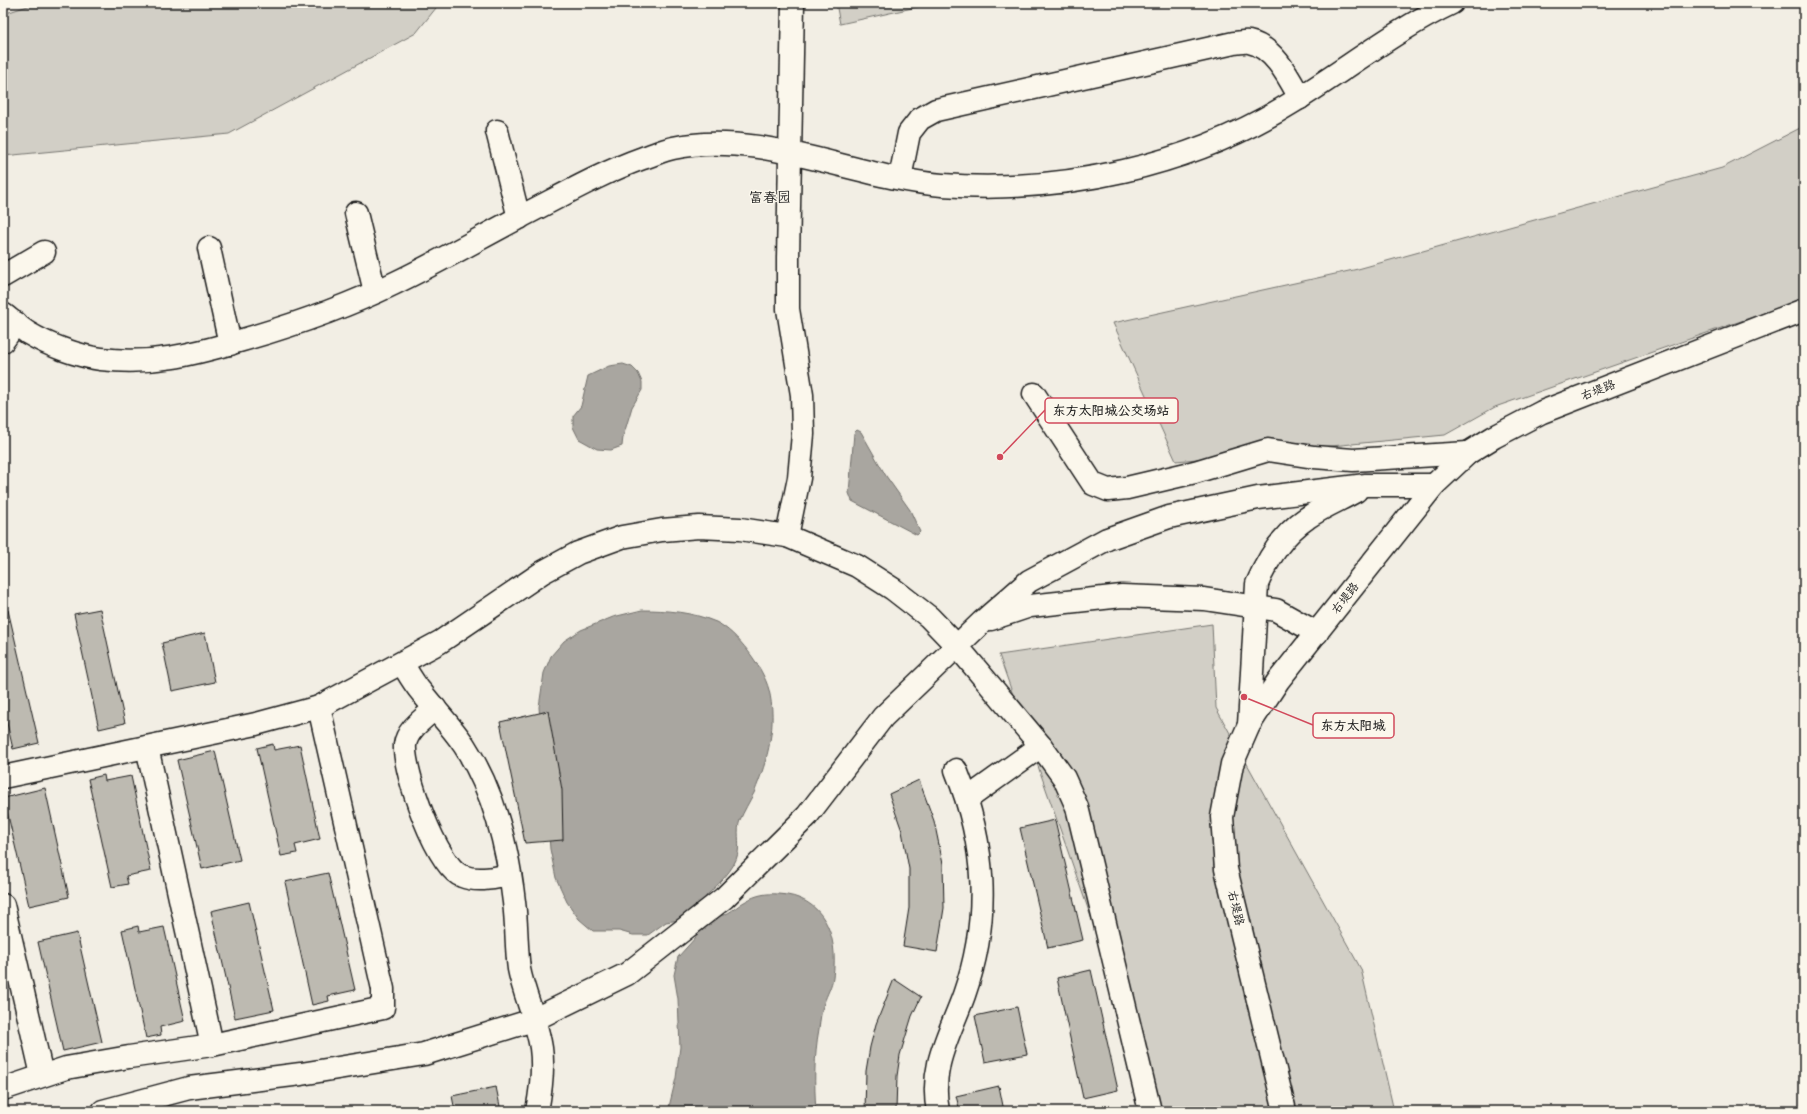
<svg xmlns="http://www.w3.org/2000/svg" width="1807" height="1114" viewBox="0 0 1807 1114" font-family="'Architects Daughter','LXGW WenKai TC',sans-serif">
  <rect width="100%" height="100%" fill="#f2eee4"/>
  <filter id="ink" filterUnits="userSpaceOnUse"><feTurbulence type="fractalNoise" baseFrequency=".025" numOctaves="2"/><feDisplacementMap in="SourceGraphic" scale="8" xChannelSelector="R" yChannelSelector="G"/><feConvolveMatrix kernelMatrix="1 2 1 2 8 2 1 2 1" color-interpolation-filters="sRGB"/></filter>
  <g filter="url(#ink)">
    <g fill="#d2cfc6" stroke="#777671">
      <path d="M37,3H440L416,33L229,134L3,156V14Z"/>
      <path d="M836,3H935L840,24Z"/>
      <path d="M1804,126V299L1495,407L1445,435L1176,461L1113,323L1358,269L1722,168Z"/>
      <path d="M1212,624L1216,708L1361,969L1394,1111H1159L999,655Z"/>
    </g>
    <g fill="#a9a6a0" stroke="#716f6b">
      <path d="M623,364L632,367L638,373L642,382V390L632,407L623,437L622,446L611,450L597,449L579,439L573,427V416L581,406L588,376L609,366Z"/>
      <path d="M857,430L861,432L886,476L910,510L920,532L917,535L852,501L849,493L854,433Z"/>
      <path d="M642,610C667,610 692,612 716,622C737,632 763,667 769,690C773,706 773,725 770,741C767,759 761,776 754,793C749,802 744,811 740,820C736,831 740,842 738,853C735,870 717,885 706,896L707,906L717,916C729,916 736,906 746,901C756,895 766,893 778,894C824,896 839,936 833,977C832,986 827,994 824,1003C821,1011 820,1021 819,1029C814,1056 814,1084 816,1111H668L676,1078L680,1047L678,999L674,975L678,957L696,937V930L679,920L666,922L648,935H633L619,931H593L579,919L567,902L556,878L550,849L539,707L544,673L551,656L564,641L581,630L613,617Z"/>
    </g>
    <g fill="#bdbab1" stroke="#1c1c1c">
      <path d="M100,609L125,723L99,729L74,614Z"/>
      <path d="M8,610L39,743L13,749L3,706V611Z"/>
      <path d="M205,633L215,682L172,691L162,643Z"/>
      <path d="M548,711L562,790L563,840L525,843L500,722Z"/>
      <path d="M273,744L274,750L300,745L320,839L295,845L297,853L281,856L257,748Z"/>
      <path d="M215,751L240,860L202,869L177,760Z"/>
      <path d="M104,775L105,781L131,776L151,871L126,876L128,884L112,887L88,779Z"/>
      <path d="M919,780L934,821L943,864L944,908L937,952L903,946L909,908V869L902,831L889,794Z"/>
      <path d="M45,788L69,897L29,906L4,798Z"/>
      <path d="M1055,820L1083,940L1048,948L1020,828Z"/>
      <path d="M328,873L355,990L328,996L329,1001L312,1005L285,882Z"/>
      <path d="M249,902L274,1010L235,1018L211,911Z"/>
      <path d="M138,926L139,932L164,927L185,1021L160,1027L161,1035L146,1038L122,930Z"/>
      <path d="M77,933L102,1042L63,1051L38,942Z"/>
      <path d="M1091,970L1118,1090L1083,1098L1057,978Z"/>
      <path d="M894,979L921,997L912,1016L900,1055L897,1076L896,1111H865L866,1071L870,1047L876,1024Z"/>
      <path d="M1017,1007L1027,1054L985,1062L975,1016Z"/>
      <path d="M999,1086L1004,1111H960L956,1096Z"/>
      <path d="M496,1087L501,1111H455L452,1096Z"/>
    </g>
    <g fill="none" stroke-linecap="round" stroke-linejoin="round">
      <defs>
        <g id="minor">
          <path d="M497,131L519,218"/>
          <path d="M900,178L909,133L920,119L936,110L1234,43C1238,43 1245,41 1249,42C1274,47 1289,78 1300,98"/>
          <path d="M356,213L375,292"/>
          <path d="M209,248L230,344"/>
          <path d="M3,276L44,252"/>
          <path d="M3,314C11,320 19,327 28,333C48,345 77,356 101,359C151,365 191,355 239,341C291,326 344,308 393,284C437,263 480,238 524,215C563,195 601,173 643,158C653,155 663,150 673,148C760,129 855,178 942,185C1061,194 1191,166 1293,102C1347,69 1395,30 1452,3"/>
          <path d="M3,341L16,323"/>
          <path d="M1034,394L1093,484L1108,490L1127,488L1195,472L1268,450L1314,457L1353,460L1468,453"/>
          <path d="M787,536L799,478L803,434L802,395L788,309V258L793,3"/>
          <path d="M991,619L1030,606L1122,596L1204,599L1276,610L1317,633"/>
          <path d="M402,663C408,673 414,684 422,693C436,711 451,726 464,745C494,791 508,849 514,902C517,925 516,947 519,969C524,995 537,1021 541,1048C544,1069 541,1090 537,1111"/>
          <path d="M435,708C425,718 407,729 405,745C403,771 437,867 462,876C477,882 494,878 510,875"/>
          <path d="M1249,725L1257,584C1268,558 1283,534 1307,518C1322,507 1340,500 1356,491"/>
          <path d="M147,747L212,1045"/>
          <path d="M3,777L256,724L319,707L440,642L543,572L578,553L622,537L662,530L699,527L740,529L787,536L857,566L893,589L929,617L957,646L1041,746L1064,778L1077,807L1150,1111"/>
          <path d="M967,799L1041,746"/>
          <path d="M3,905L42,1075"/>
          <path d="M3,1089L66,1068L129,1057L212,1045L383,1008V989L319,707"/>
          <path d="M103,1111L189,1088L301,1074L424,1054L533,1020L627,974L724,898L807,816L883,717L982,622L1029,581L1107,539L1169,517L1258,498L1366,485H1434"/>
          <path d="M938,1111C929,1067 950,1034 964,995C991,918 986,845 956,770"/>
        </g>
        <path id="major" d="M1285,1111L1226,869L1222,817L1232,764L1249,725L1278,681L1434,485L1468,453L1494,437L1542,412L1804,310"/>
      </defs>
      <use href="#minor" stroke="#1c1c1c" stroke-width="25"/>
      <use href="#major" stroke="#1c1c1c" stroke-width="25"/>
      <use href="#minor" stroke="#fbf7ec" stroke-width="22"/>
      <use href="#major" stroke="#fbf7ec" stroke-width="22"/>
    </g>
  </g>
  <g text-anchor="middle" stroke-width="3" stroke-linejoin="round" paint-order="stroke">
    <g font-size="12" fill="#1c1c1c" stroke="#fbf7ec">
      <text transform="translate(1598 390) rotate(-21)" y="4">右堤路</text>
      <text transform="translate(1345 598) rotate(-52)" y="4">右堤路</text>
      <text transform="translate(1236 908) rotate(76)" y="4">右堤路</text>
    </g>
    <g font-size="14" fill="#1c1c1c" stroke="#fbf7ec">
      <text x="770" y="202">富春园</text>
    </g>
  </g>
  <path fill="none" stroke="#d1495b" stroke-width="1.5" d="M1000 457L1045 410M1244 697L1313 725"/>
  <g fill="#d1495b" stroke="#fbf7ec" stroke-width="1.5">
    <circle cx="1000" cy="457" r="4"/>
    <circle cx="1244" cy="697" r="4"/>
  </g>
  <g fill="#fbf7ec" stroke="#d1495b" stroke-width="1.5">
    <rect x="1045" y="398" width="133" height="25" rx="4"/>
    <rect x="1313" y="713" width="81" height="25" rx="4"/>
  </g>
  <g font-size="13" text-anchor="middle" font-weight="bold" fill="#1c1c1c">
    <text x="1111" y="415">东方太阳城公交场站</text>
    <text x="1353" y="730">东方太阳城</text>
  </g>
  <rect width="1807" height="1114" fill="none" stroke="#fbf7ec" stroke-width="16"/>
  <rect x="8" y="8" width="1791" height="1098" fill="none" stroke="#1c1c1c" stroke-width="1.5" filter="url(#ink)"/>
</svg>
